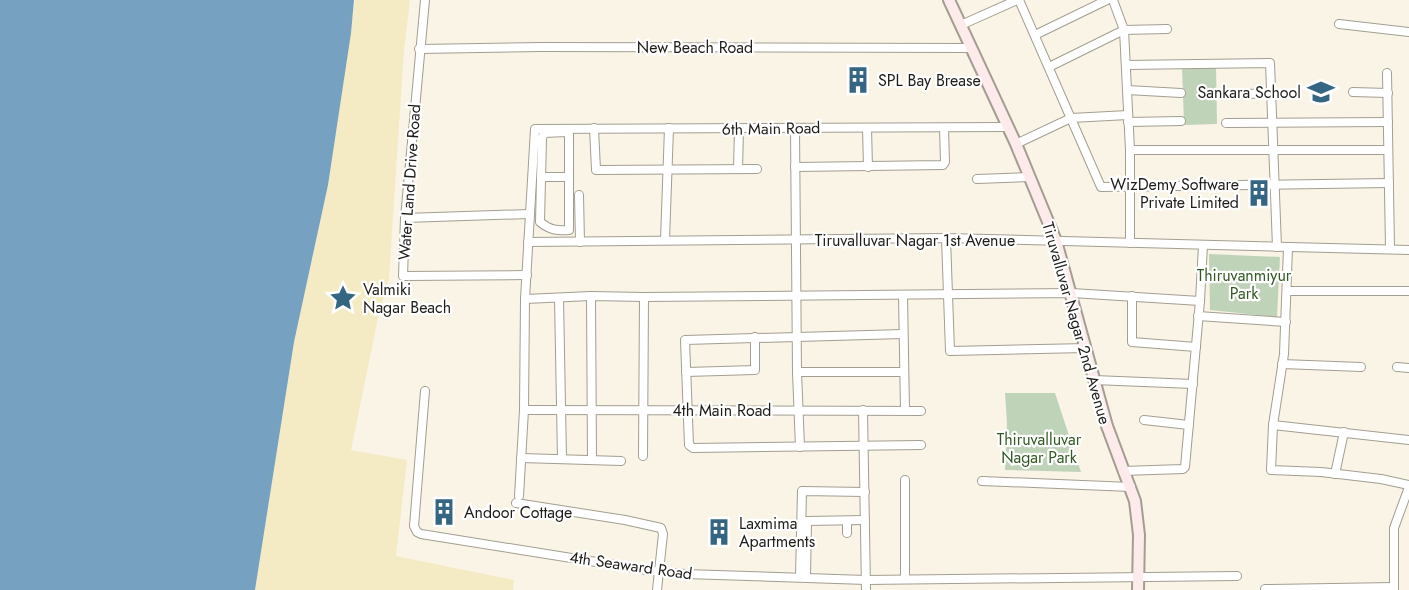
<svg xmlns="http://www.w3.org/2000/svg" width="1409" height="590" viewBox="0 0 1409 590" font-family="Jost,sans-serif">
  <rect width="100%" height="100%" fill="#f9f4e6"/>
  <g fill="#bfd3b9">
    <path d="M1216,66L1217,124L1184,125L1182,67Z"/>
    <path d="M1209,254L1280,257L1277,317L1210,310Z"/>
    <path d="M1005,393H1055L1081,472L1005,470L1007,423Z"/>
  </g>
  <path fill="#f4ebc5" d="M355,0H410L404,50L389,278L378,318L351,450L407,460L396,556L514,580L513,590H255L294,342L328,185Z"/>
  <path fill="#77a1c0" d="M0,0H354L351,33L328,185L294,342L255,590H0Z"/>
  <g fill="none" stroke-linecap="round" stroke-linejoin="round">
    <defs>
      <g id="street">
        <path d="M425,0L405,218L403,276L527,275"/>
        <path d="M1019,0L1101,187L1389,183"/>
        <path d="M1113,0L1124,30L1130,150V243"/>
        <path d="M1339,24L1409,32"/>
        <path d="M961,25L1017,0"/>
        <path d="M1035,35L1107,0"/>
        <path d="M419,49L541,47L971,48"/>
        <path d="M1126,65L1270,63L1277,247"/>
        <path d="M1049,67L1124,30L1167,29"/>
        <path d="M1387,73L1390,249"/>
        <path d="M1127,90L1181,93"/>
        <path d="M1353,92L1388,93"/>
        <path d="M1220,95L1272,93"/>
        <path d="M1128,122L1181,121"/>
        <path d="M1226,123L1388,122"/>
        <path d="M594,128L596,170L757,169"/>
        <path d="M795,128L797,372L800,447"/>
        <path d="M867,128L868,167"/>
        <path d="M566,132L569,134V230C557,231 550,230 540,222L542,138L544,133Z"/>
        <path d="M1016,144L1071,118L1128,115"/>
        <path d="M1130,150H1388"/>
        <path d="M795,167L943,165L945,162L944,128"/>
        <path d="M738,169L739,129"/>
        <path d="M541,177H569"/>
        <path d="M977,179L1030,177"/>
        <path d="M579,195L580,242"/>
        <path d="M405,218L529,214"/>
        <path d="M946,238L950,351L1087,348"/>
        <path d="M665,240L669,128"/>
        <path d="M528,242L946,238L1409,250"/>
        <path d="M1288,248L1284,354L1273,425L1271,470L1321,472L1381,479L1409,485"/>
        <path d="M1287,291H1409"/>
        <path d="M903,295L905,410"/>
        <path d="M591,296L592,460"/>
        <path d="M1132,296V342L1196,347"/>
        <path d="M559,298L562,459"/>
        <path d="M525,299L591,296L644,297L1072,293L1200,301"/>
        <path d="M1198,316L1286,322"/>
        <path d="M903,334L685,340L689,445L693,448L921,445"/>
        <path d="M1282,364L1361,367"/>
        <path d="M1397,367L1409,368"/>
        <path d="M686,372L755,370V337"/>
        <path d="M797,372H904"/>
        <path d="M1094,380L1193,384"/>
        <path d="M425,391L414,526L417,532L421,534L659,572L685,574L866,580L1237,576"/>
        <path d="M524,410L921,411"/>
        <path d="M863,410L866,590"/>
        <path d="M1144,420L1189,425"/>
        <path d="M1273,425L1409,440"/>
        <path d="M643,456L644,297"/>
        <path d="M521,458L621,461"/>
        <path d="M1123,471L1183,469L1185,467L1200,301L1203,245"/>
        <path d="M1335,474L1344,432"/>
        <path d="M905,480V579"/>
        <path d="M982,481L1131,487"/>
        <path d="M519,496L524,410L525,299L535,129L1007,127"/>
        <path d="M516,503L625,520L661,528L663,534L657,590"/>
        <path d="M847,521V533"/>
        <path d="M800,577L802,491L865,492"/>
        <path d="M806,577L807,521L865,520"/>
        <path d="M1265,589L1394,587"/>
        <path d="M1394,590V528L1409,487"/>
      </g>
      <path id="secondary" d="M949,0L1016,144L1056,241L1107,426L1135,501L1139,535L1138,590"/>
    </defs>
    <use href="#street" stroke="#a39e91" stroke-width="10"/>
    <use href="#secondary" stroke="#a39e91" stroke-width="14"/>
    <use href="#street" stroke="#fff" stroke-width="8"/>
    <use href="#secondary" stroke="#fcebea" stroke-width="10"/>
  </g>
  <defs>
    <symbol id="building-bare" viewBox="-9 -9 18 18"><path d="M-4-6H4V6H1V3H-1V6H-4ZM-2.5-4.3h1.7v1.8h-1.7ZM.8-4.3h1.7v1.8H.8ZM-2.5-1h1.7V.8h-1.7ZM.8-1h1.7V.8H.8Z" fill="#346684" stroke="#fff" stroke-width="2.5" paint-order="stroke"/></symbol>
    <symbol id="school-bare" viewBox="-9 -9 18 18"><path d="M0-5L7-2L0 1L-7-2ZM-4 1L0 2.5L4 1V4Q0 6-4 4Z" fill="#346684" stroke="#fff" stroke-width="2.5" paint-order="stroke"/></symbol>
    <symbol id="sight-bare" viewBox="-9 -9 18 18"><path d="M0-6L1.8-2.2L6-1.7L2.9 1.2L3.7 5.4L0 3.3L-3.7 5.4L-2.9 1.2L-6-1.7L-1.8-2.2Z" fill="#346684" stroke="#fff" stroke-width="2.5" paint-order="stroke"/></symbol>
  </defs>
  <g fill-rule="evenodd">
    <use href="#building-bare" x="839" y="61" width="38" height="38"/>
    <use href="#school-bare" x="1302" y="73" width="38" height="38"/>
    <use href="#building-bare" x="1240" y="174" width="38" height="38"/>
    <use href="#sight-bare" x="324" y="279" width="38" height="38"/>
    <use href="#building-bare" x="425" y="493" width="38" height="38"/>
    <use href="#building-bare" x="700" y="513" width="38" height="38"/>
  </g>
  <g text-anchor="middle" stroke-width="4.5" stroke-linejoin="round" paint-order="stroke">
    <g font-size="16" fill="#1f1d18" stroke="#fff">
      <text x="695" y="53">New Beach Road</text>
      <text transform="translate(771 128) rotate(-1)" y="6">6th Main Road</text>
      <text transform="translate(409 182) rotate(-86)" y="6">Water Land Drive Road</text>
      <text x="915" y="246">Tiruvalluvar Nagar 1st Avenue</text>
      <text transform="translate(1077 323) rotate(74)" y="6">Tiruvalluvar Nagar 2nd Avenue</text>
      <text x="722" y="416">4th Main Road</text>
      <text transform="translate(631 565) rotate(8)" y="6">4th Seaward Road</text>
    </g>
    <g font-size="16" fill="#1f1d18" stroke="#fff" text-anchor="start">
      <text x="878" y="86">SPL Bay Brease</text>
      <text x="1301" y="98" text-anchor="end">Sankara School</text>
      <text x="1239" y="190" text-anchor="end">WizDemy Software<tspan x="1239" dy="18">Private Limited</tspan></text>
      <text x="363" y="295">Valmiki<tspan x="363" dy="18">Nagar Beach</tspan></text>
      <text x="464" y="518">Andoor Cottage</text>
      <text x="739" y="529">Laxmima<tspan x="739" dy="18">Apartments</tspan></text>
    </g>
    <g font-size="16" fill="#325922" stroke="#fff">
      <text x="1244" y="281">Thiruvanmiyur<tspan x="1244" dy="18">Park</tspan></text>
      <text x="1039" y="445">Thiruvalluvar<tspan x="1039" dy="18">Nagar Park</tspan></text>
    </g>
  </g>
</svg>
